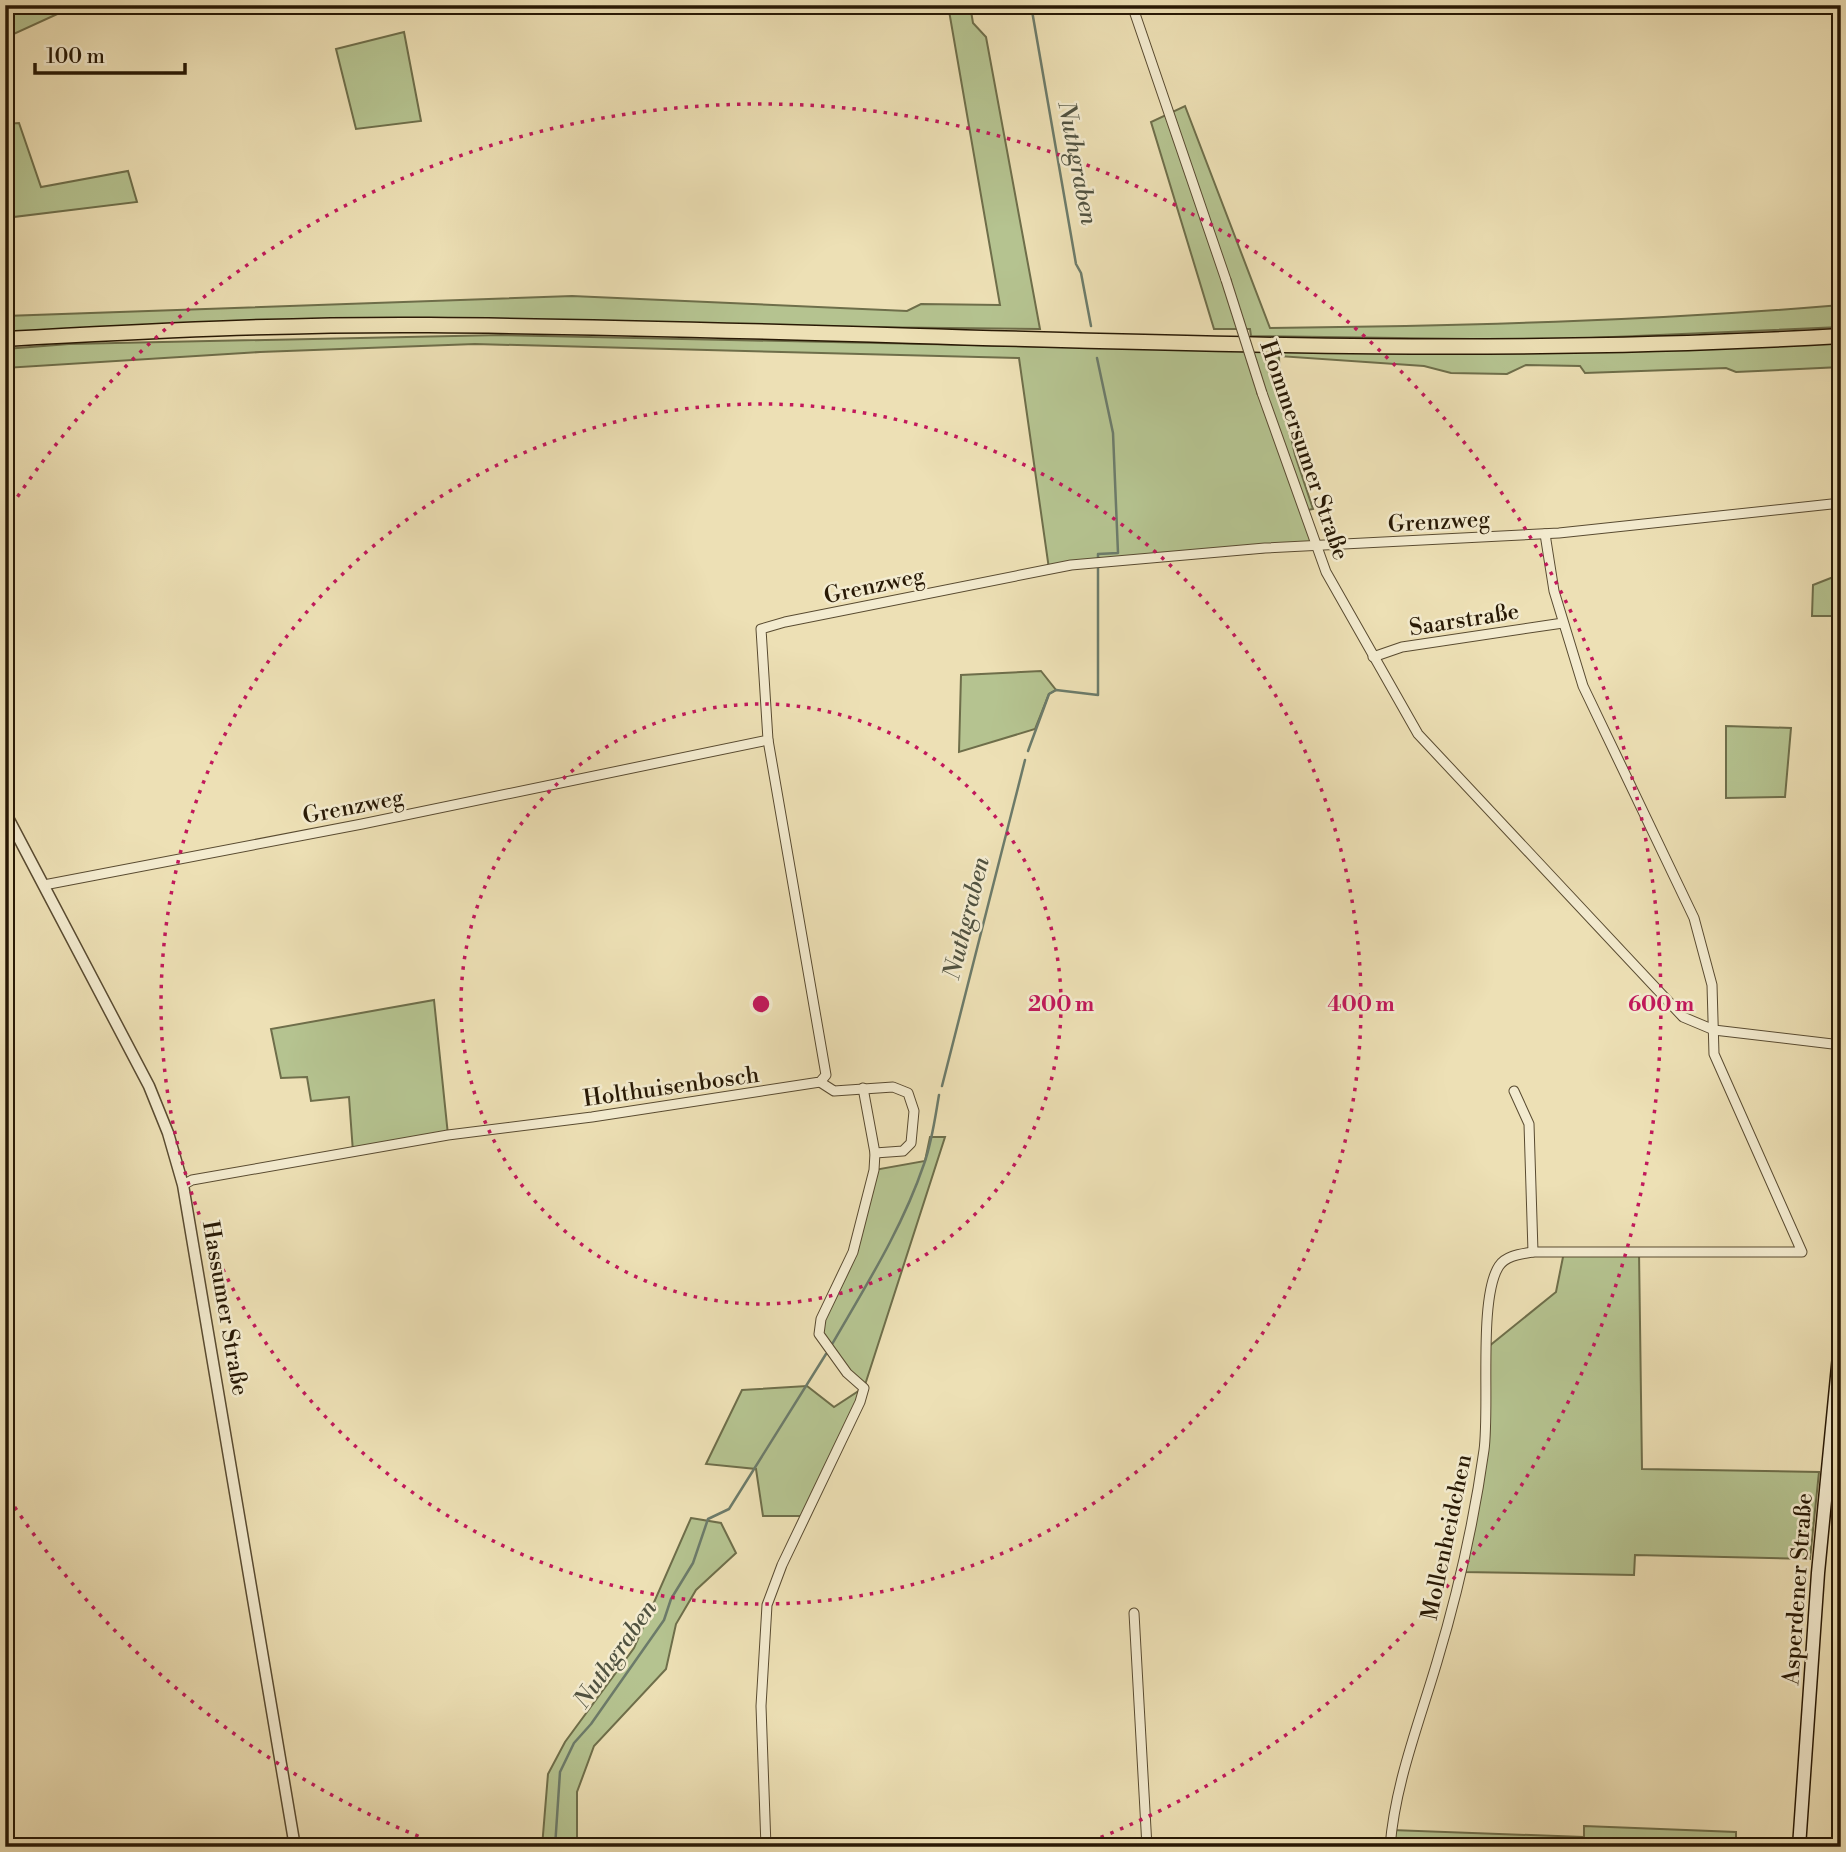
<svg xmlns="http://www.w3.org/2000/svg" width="1846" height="1852" viewBox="0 0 1846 1852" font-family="'Libre Bodoni',serif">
  <rect width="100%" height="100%" fill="#ede0b5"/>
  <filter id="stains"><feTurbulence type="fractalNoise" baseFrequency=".00286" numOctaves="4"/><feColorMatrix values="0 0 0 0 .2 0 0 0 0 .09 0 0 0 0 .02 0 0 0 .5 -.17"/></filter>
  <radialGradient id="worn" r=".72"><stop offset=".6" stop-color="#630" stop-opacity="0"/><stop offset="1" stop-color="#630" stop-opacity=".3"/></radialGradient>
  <g fill="#b5c390" stroke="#6e6e4a" stroke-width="2">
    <path d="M23,5H77L5,38V13Z"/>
    <path d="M948,5H970L973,23L986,37L1040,329L272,321L5,332V316L572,296L907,311L921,304L1000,305Z"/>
    <path d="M404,32L421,121L356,129L336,49Z"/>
    <path d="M1185,106L1270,328C1460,326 1651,321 1841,305V327L1544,340L1251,336L1250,329H1214L1151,122Z"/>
    <path d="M19,123L41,187L128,171L137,202L5,218V124Z"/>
    <path d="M501,335L1060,347L1841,343V367L1736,372L1726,368L1585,373L1580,366L1526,365L1507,374L1451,373L1424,366L1279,356L1280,389L1295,455L1313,509L1303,511L1315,548L1049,569L1019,358L475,344L260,352L5,368V349L69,344Z"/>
    <path d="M1841,574V616H1812L1813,585Z"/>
    <path d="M1041,671L1056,690L1049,694L1035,729L959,752L961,675Z"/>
    <path d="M1726,726L1791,728L1785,797L1726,798Z"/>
    <path d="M434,1000L448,1135L353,1152L349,1097L311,1101L307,1077L281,1078L271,1029Z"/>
    <path d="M930,1137H945L864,1388L806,1516H763L756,1469L706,1464L742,1390L807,1386L834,1407L863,1388L819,1334L853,1252L874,1170L925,1161Z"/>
    <path d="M1639,1251L1642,1469L1819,1472L1810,1559L1635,1555L1634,1575L1462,1572L1477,1503L1488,1347L1556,1292L1564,1252Z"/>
    <path d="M691,1518L721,1523L736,1553L696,1590L676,1624L666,1669L594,1746L577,1792V1847H542L548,1774L565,1742L634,1648Z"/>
    <path d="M1584,1826L1736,1832V1847H1390L1392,1830L1584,1837Z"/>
  </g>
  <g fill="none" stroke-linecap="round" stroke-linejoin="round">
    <g stroke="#6c7b6a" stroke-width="2.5">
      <path d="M1031,5L1076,264L1081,273L1091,326"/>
      <path d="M1097,358L1113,433L1118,553L1098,554V559"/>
      <path d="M1028,751L1049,694L1056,690L1098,695V567"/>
      <path d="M942,1086L1025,760"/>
      <path d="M831,1346C865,1287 902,1229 924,1164C932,1142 935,1118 939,1095"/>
      <path d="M555,1847L560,1772L574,1743L591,1724L664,1620L671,1599L693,1563L708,1519L729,1509L826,1354"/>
    </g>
    <defs>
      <g id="minor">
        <path d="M1132,5L1226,280"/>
        <path d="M5,13L23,5"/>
        <path d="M1262,393L1326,572L1418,734L1683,1017L1714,1030L1841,1045"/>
        <path d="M1373,657L1402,647L1563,623"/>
        <path d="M44,885L362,824L768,740L761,629L785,622L1071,565L1265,548L1559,533L1841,503"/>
        <path d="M820,1082L834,1091L893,1087L908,1093L914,1111L911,1143L903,1151L875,1153"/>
        <path d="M1514,1091L1529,1124L1533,1252"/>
        <path d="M183,1185L192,1180L448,1135L592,1117L820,1082L826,1075L768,740"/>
        <path d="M1134,1613L1147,1847"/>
        <path d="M766,1847L761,1706L767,1605L782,1565L860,1402L864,1388L847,1373L819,1334L821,1319L853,1252L874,1170L875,1153L863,1088"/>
        <path d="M1390,1847C1395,1784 1419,1723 1437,1662C1458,1592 1474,1522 1484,1450C1490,1407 1478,1298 1499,1266C1506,1255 1522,1254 1533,1252H1802L1714,1054L1712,985L1694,918L1583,686L1554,591L1545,534"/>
      </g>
      <path id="tertiary" d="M5,812L149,1086L168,1133L183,1185L295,1847"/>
      <path id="secondary" d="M1799,1847L1818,1573L1841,1335"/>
      <path id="primary" d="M5,339C146,331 288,324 429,325C900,328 1371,364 1841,336"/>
    </defs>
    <use href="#minor" stroke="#594b31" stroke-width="11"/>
    <use href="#tertiary" stroke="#594b31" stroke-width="13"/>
    <use href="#secondary" stroke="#281905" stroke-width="15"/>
    <use href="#primary" stroke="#281905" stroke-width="17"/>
    <use href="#minor" stroke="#f3ebcf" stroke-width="9"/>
    <use href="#tertiary" stroke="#f3ebcf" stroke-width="10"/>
    <use href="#secondary" stroke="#f3ebcf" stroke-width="12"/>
    <use href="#primary" stroke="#ede0b5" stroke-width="14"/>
    <defs>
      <path id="minor-bridge" d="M1226,280L1262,393"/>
    </defs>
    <use href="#minor-bridge" stroke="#594b31" stroke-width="11" stroke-linecap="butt"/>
    <use href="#minor-bridge" stroke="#f3ebcf" stroke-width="9"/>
  </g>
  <g fill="none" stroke="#c2185b" stroke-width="3.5" stroke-dasharray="3.5 7">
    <circle cx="761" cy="1004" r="300"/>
    <circle cx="761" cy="1004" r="600"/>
    <path d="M438 1844A900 900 0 0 1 6 1494M6 514A900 900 0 1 1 1084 1844"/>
  </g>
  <g text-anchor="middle" stroke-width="5" stroke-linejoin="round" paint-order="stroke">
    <g font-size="23" fill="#281905" stroke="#f3ebcf">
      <text transform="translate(1305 450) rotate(71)" y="8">Hommersumer Straße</text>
      <text transform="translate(1439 521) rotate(-3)" y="8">Grenzweg</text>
      <text transform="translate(874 585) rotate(-12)" y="8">Grenzweg</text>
      <text transform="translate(1464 619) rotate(-9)" y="8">Saarstraße</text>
      <text transform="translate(353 806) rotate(-11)" y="8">Grenzweg</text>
      <text transform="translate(671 1086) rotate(-8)" y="8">Holthuisenbosch</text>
      <text transform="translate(226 1308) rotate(80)" y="8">Hassumer Straße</text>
      <text transform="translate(1446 1537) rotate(-78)" y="8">Mollenheidchen</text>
      <text transform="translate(1797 1589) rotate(-86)" y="8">Asperdener Straße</text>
    </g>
    <g font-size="24" font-style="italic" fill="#505240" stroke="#f3ebcf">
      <text transform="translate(1078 163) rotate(79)" y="8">Nuthgraben</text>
      <text transform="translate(966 918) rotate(-76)" y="8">Nuthgraben</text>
      <text transform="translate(615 1654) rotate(-55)" y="8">Nuthgraben</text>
    </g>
  </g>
  <circle cx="761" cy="1004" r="10" fill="#c2185b" stroke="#f3ebcf" stroke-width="3.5"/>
  <g font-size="21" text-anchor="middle" font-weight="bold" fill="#c2185b" stroke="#f3ebcf" stroke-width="5" stroke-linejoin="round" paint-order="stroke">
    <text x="1061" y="1011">200 m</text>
    <text x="1361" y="1011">400 m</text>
    <text x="1661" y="1011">600 m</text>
  </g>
  <rect width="1846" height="1852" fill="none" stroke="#ede0b5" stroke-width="28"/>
  <rect x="7" y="7" width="1832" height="1838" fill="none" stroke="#281905" stroke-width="3.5"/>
  <rect x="14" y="14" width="1818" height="1824" fill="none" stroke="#281905" stroke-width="2"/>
  <path d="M35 63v10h150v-10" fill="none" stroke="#281905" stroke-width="3.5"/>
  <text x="46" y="63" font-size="21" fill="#281905" stroke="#f3ebcf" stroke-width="5" paint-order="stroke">100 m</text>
  <rect width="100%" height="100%" filter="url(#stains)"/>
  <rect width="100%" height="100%" fill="url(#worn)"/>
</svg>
